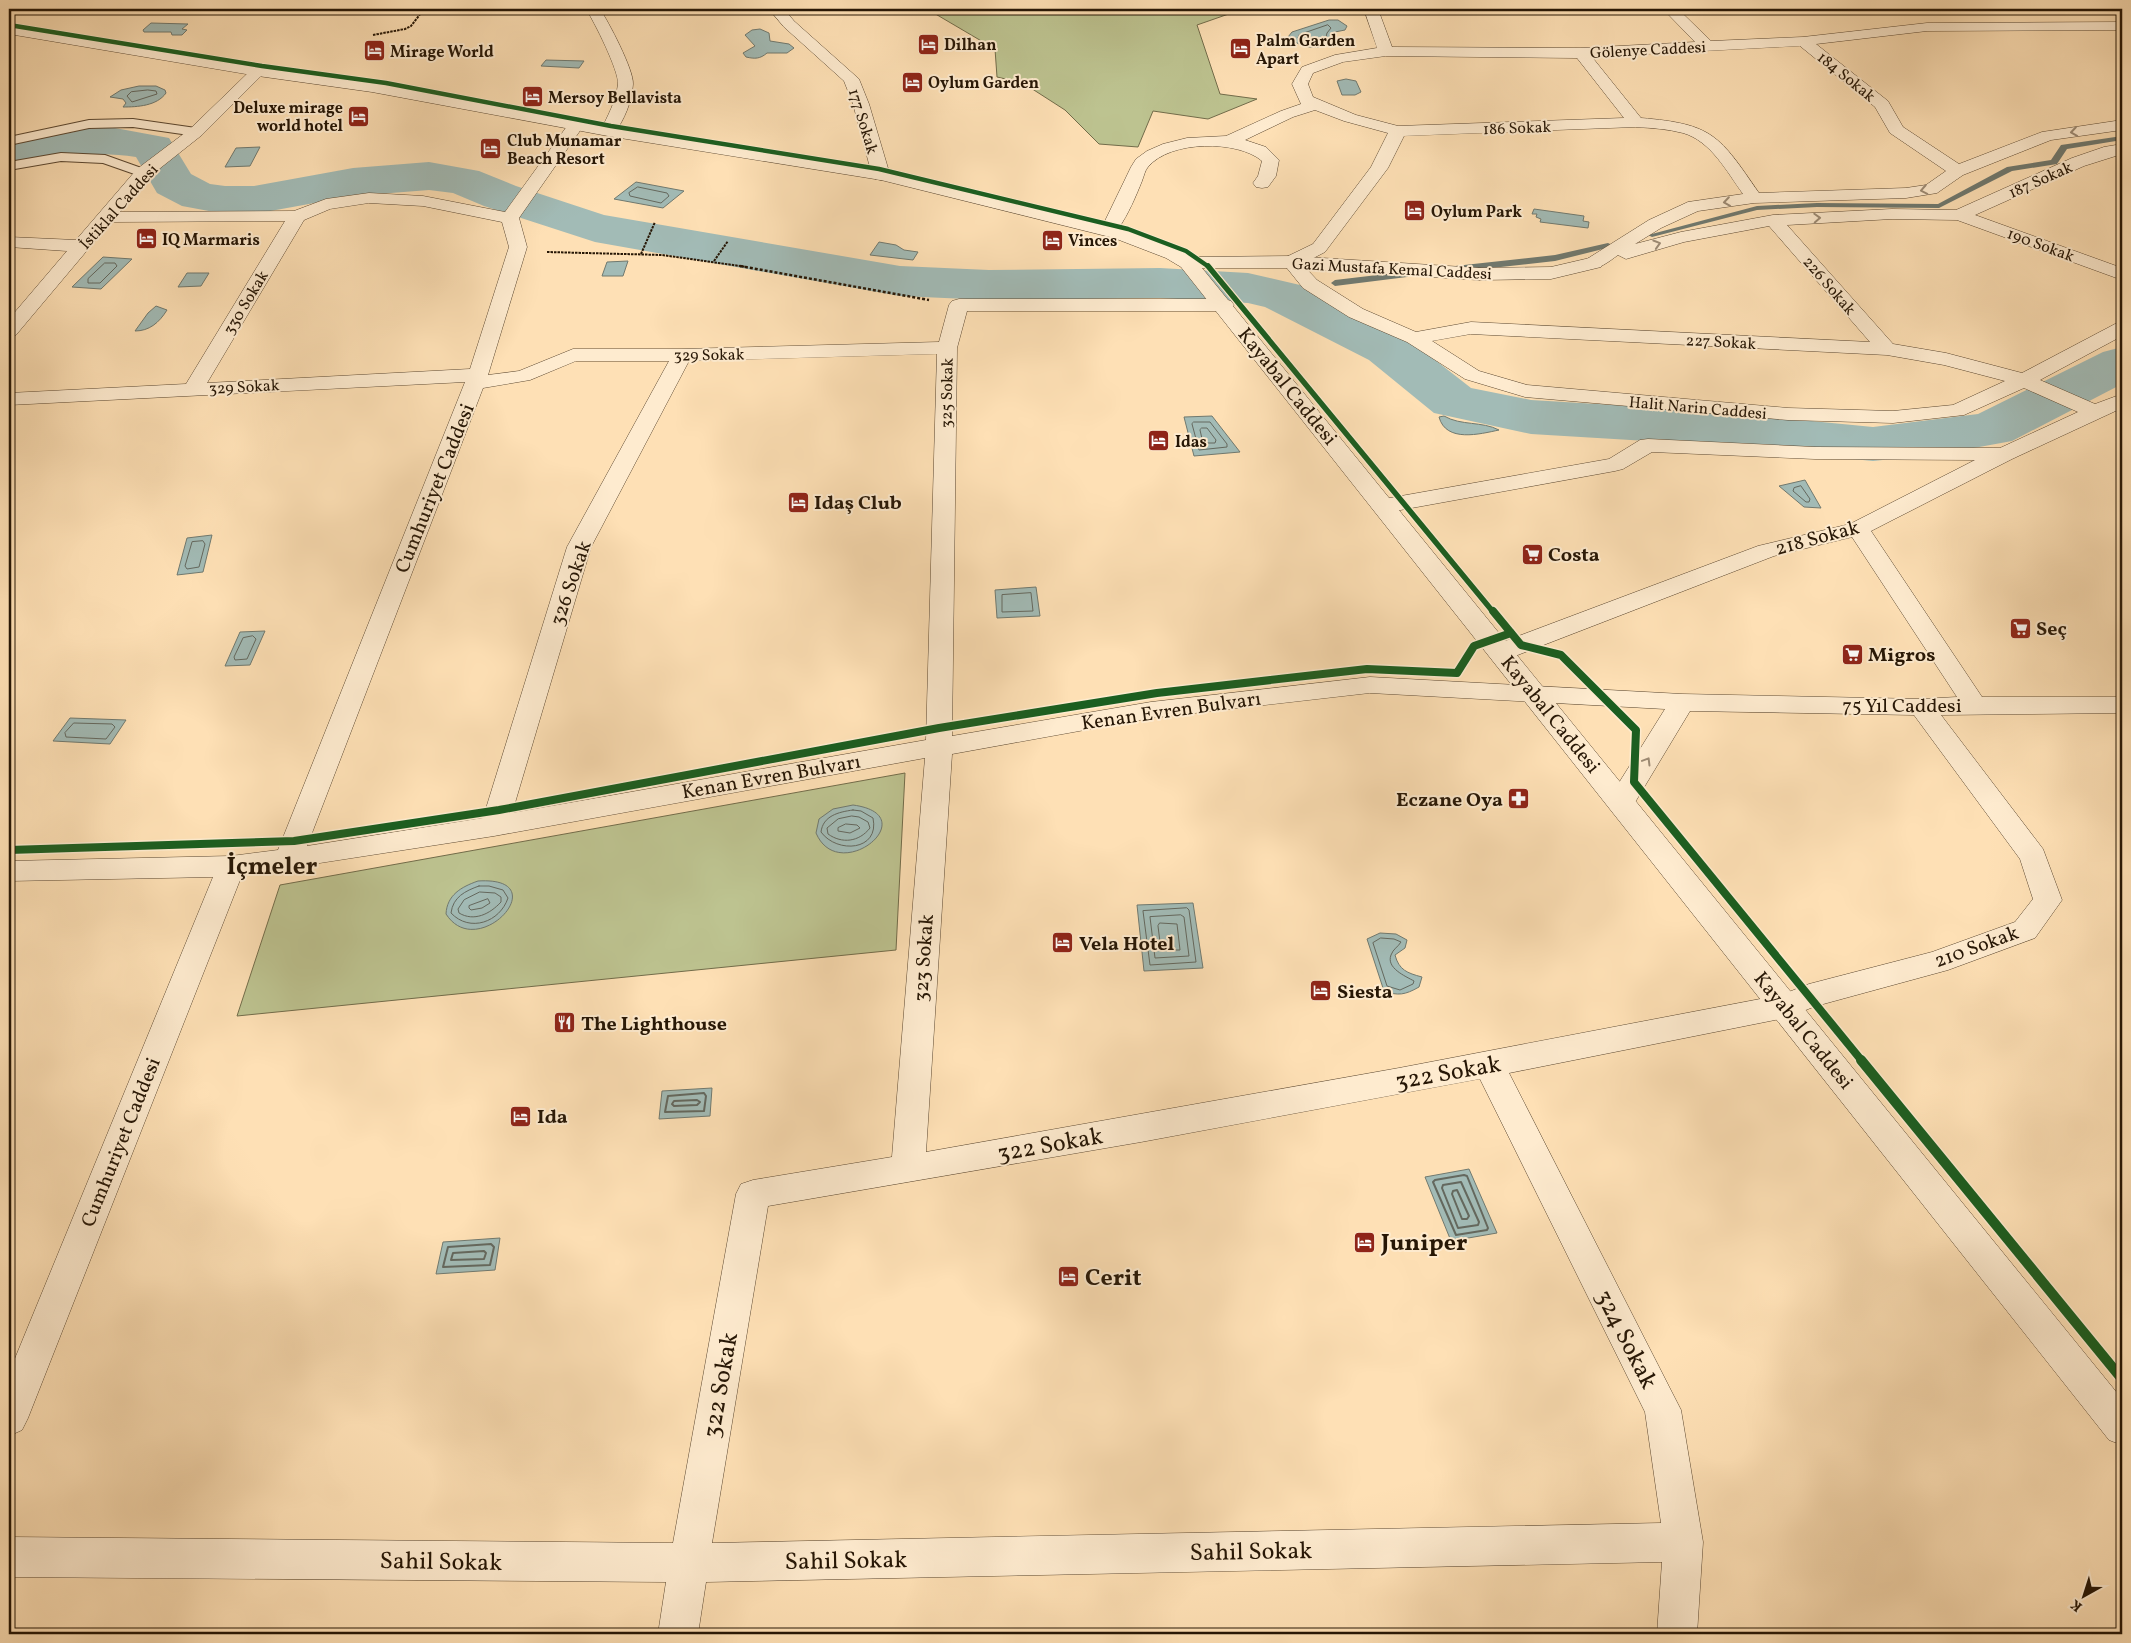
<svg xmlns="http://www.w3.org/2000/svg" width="2131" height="1643" viewBox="0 0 2131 1643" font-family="Vollkorn,serif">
  <rect width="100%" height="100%" fill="#fee0b5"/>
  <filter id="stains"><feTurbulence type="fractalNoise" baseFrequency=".004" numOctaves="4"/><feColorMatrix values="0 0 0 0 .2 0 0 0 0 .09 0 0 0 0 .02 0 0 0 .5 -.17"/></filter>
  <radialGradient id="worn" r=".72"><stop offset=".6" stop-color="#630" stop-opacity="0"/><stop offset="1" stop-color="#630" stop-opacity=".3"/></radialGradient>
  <g fill="#bdc390" stroke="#726c4a">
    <path d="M927,9H1243L1197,25L1220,94L1257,99L1208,119L1153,111L1138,147L1099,144L1065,110L1023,83L997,77L995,49Z"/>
    <path d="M905,773L896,950L237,1016L280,885Z"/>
  </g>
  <g fill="#a2bbb6" stroke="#70796f">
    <path d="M1329,20H1338L1347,26L1345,30L1335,32L1331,36L1334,40C1320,52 1301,48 1288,37L1292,32Z"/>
    <path d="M151,23L188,24L182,29L187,30L182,35H172L171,32H144L143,30Z"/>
    <path d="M760,29L769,33L770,41L789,44L794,48L787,53H767C760,59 755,59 746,57L743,53L755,46L745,35L752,30Z"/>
    <path d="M546,60L584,61L579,68L541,66Z"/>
    <path d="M1346,79L1356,81L1361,92L1355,95H1342L1337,81Z"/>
    <path d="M139,86H156L165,90L166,93C157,106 137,107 123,107L126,103L123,99L110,97L121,90Z"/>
    <path d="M260,147L250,166L225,167L236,148Z"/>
    <path d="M636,182L684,191L663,208L614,199Z"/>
    <path d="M1534,209L1584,216L1583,221L1589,222L1588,228L1540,222L1541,219L1536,217L1537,214H1532Z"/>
    <path d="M879,242L896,245L904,250L918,252L913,260L870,255Z"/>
    <path d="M103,257L132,259L101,289L72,287Z"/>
    <path d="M628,261L623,276H602L607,262Z"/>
    <path d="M187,273H209L201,286L178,287Z"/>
    <path d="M156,306L167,310C159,323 149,331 135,331L148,313Z"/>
    <path d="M1212,416L1240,452L1194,456L1184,417Z"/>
    <path d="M1444,416C1461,426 1482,421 1499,430C1480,434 1446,443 1439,417Z"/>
    <path d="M1805,480L1821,508L1804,507L1779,486Z"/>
    <path d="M212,535L203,572L177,575L187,538Z"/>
    <path d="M1036,587L1040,616L997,618L995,590Z"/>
    <path d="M265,631L250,665L225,666L240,632Z"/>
    <path d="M70,718L126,720L110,744L53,741Z"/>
    <path d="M853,805C927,815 839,887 816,833L819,819L833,809Z"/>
    <path d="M478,881C558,876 478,964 446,914C447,895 461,887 478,881Z"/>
    <path d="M1193,903L1203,968L1144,971L1137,905Z"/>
    <path d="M1380,933L1396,934L1407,940L1405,948L1395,955C1399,970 1407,973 1422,977L1419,987C1405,995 1398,996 1384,991L1367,939Z"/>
    <path d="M712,1088L710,1116L659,1119L662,1091Z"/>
    <path d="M1469,1169L1497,1233L1451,1241L1425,1177Z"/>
    <path d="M500,1238L495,1270L436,1274L443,1242Z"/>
  </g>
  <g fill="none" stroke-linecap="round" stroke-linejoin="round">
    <g stroke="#64685e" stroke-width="1">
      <path d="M1328,25L1331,28L1327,33L1325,41L1312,42L1298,38L1299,35Z"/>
      <path d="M148,90L156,91L157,94L132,102L127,96L131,92Z"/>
      <path d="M638,187L667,193L669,196L661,203L630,196L629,193Z"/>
      <path d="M105,263H115L117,266L100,283H88V279Z"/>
      <path d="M1194,422H1210L1227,444V447L1199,450L1192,424Z"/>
      <path d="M1202,428H1207L1216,440L1215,443H1203L1200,430Z"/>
      <path d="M1801,486L1810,499L1809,502H1806L1793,491L1794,488Z"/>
      <path d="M203,541L205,544L199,567L187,569L185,566L192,542Z"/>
      <path d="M1031,593L1033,611L1002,612V595Z"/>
      <path d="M253,636L256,639L247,659L235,660L234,657L243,638Z"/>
      <path d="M74,723L112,724L115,727L106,739L66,737L65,733Z"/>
      <path d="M853,810L861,811L873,818C880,851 837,854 821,832C823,816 838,812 853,810Z"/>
      <path d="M852,816L859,817L868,822L870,828C859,842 842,844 828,834L827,828L838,819Z"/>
      <path d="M846,824L857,825L860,828L850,833L838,831V828Z"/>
      <path d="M479,886H489L503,890L508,898C500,922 470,933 451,913C453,897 465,891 479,886Z"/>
      <path d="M480,892L495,893L501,897V902C490,914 474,922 459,913L458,909L464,900Z"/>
      <path d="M488,899L490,903L482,908L471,910L469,908V906Z"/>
      <path d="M1187,908L1189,910L1196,962L1150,965L1143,911Z"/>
      <path d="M1181,915L1184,917L1189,956L1155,958L1150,917Z"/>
      <path d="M1160,923L1177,924L1180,950H1161L1158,926Z"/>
      <path d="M1381,938L1394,939L1401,942C1398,947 1393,949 1391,955C1386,968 1405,976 1414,981L1413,984L1400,990L1387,986L1373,943Z"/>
    </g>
    <g stroke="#64685e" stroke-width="2">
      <path d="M704,1093L706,1096L704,1111L665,1112L668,1096Z"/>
      <path d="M697,1100L700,1102L697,1105L674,1106L672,1104L674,1101Z"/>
      <path d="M1464,1175L1467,1176L1488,1228L1487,1230L1456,1235L1433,1182L1435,1180Z"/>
      <path d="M1461,1182L1479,1222L1478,1225L1458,1228L1442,1188L1443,1185Z"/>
      <path d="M1457,1190L1469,1216L1467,1219H1462L1452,1194L1453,1191Z"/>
      <path d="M491,1244L494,1247L490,1265L443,1267L448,1247Z"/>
      <path d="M484,1251L486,1253L484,1259L451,1260L453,1253Z"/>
    </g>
    <g fill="#70796f" fill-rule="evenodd">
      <path d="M2122,136V140L2067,149L2057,164L2012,171L1939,208L1817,207L1757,210L1652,237L1648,235L1757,206L1817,203L1938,204L2007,167L2051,160L2061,145Z"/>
      <path d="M1608,243L1612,245L1611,247L1555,261L1455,272L1451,269L1455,266L1555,255Z"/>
      <path d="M1420,270L1423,271V275L1335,286L1331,283L1335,280Z"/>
      <path d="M1289,285L1292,286V290L1262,294L1258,291L1262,288Z"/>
    </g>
    <path fill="#a2bbb6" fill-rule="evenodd" d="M81,128H115L169,138L191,174L210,184L225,186H254L353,168L429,162L479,171L516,186L604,215L900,266L989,270L1160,268L1248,273L1300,285L1407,338L1471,388L1531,400L1697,410L1873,427L1978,414L2103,352L2122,347V384L2012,441L1941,454L1873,461L1697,444L1531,434L1434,413L1369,360L1265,307L1248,303L1160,298L989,300L900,296L595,242L484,206L453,193L429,190L353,196L254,214H225L182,206L157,193L136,157C93,150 51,158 9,165V139Z"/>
    <defs>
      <g id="service">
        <path d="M133,119L196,128L202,132L196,136L133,127L89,128L9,145V137L89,120Z"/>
        <path d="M61,153L105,155L147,170L149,173L143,177L103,163L61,161L9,170V162Z"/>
      </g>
      <g id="minor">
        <path d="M586,9H600C608,21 634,70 633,84C632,102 624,120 614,134H602L600,131C608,116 616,101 618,84C619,71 594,21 586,9Z"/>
        <path d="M769,9H784L794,21L859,79L869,104L890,175L887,179L881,180L875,179L872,175L853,104L844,81L784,27Z"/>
        <path d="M1364,9H1378L1392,47L1581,48L1695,42L1663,9H1678L1711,41L1803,37L1927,23L2122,22V30L1927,31L1816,44L1888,101L1903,127L1959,164L2042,132L2122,120V130L2051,140L1963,175L1937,193L1906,198L1754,203L1698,211L1661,228L1635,244L1681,232L1773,215L1892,209L1956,210L2072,158L2104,147L2122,144V154L2084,166L1975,215L2122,268V280L1957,220L1892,219L1787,225L1893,344L1946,353L2022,373L2115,324L2122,322V336L2040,380L2095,404L2122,394V408L2012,459L1871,531L1982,697H2122V713L1941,715L2043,849L2062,900L2035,938L1948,970L1816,1006L1785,1018L1509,1073L1681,1410L1703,1542L1697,1634H1657L1662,1562L706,1582L698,1634H658L666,1582L9,1577V1537L673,1543L736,1194L741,1184L753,1180L892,1157L925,758L494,836L242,875L28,1418L22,1430L9,1436V1373L213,877L9,881V861L231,856L278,850L465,382L9,405V393L186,384L285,221L111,222L16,335L9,337V319L67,251L9,247V237L76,240L137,169L190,129L253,68H263L266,71L202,135L149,177L120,212L294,211L326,199L369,193L423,196L505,212L570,122H582L584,125L519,218L527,247L488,375L519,371L573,349H682L939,342L949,305L952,301L959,299H1224L1231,301L1234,305L1231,309L1224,311H967L957,348L952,736L1151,702L1370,677L1682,694L1921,699L1957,697L1852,537L1774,556L1510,658L1501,660L1492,658L1489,652L1492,646L1758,546L1850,524L1975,460L1815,459L1652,452L1623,469L1615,471L1384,513L1376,511L1373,506L1376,501L1384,499L1609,459L1640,440L1648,439L1815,447L2000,448L2078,412L2024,388L1964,415L1893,423L1788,420L1525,397L1465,379L1407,342L1349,317L1303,288L1282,262L1284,258L1313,244L1371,167L1388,133L1344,121L1315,110L1293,117L1245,140L1266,147L1279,160L1276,176L1268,187L1262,188L1256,187L1253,183L1258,176L1262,161C1238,140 1170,140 1148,167C1145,170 1144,176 1142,181C1136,196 1128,215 1118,229L1112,230L1106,229L1103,225L1131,167L1136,159L1147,151L1163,144L1187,138L1226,136L1281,111L1301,104L1292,84L1302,67L1335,55L1377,48ZM1800,46L1875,107L1890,133L1946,171L1926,185L1906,188L1759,193C1719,135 1713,124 1641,118L1592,57ZM1386,56L1577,58L1624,118L1398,126L1356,115L1313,97L1308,84L1313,73L1343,62ZM1636,127C1652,128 1668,129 1683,133C1711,141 1727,172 1743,194L1688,202L1649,220L1587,259L1585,263L1587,267C1600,270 1608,262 1618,255L1626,259L1684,242L1769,226L1870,342L1471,322L1416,332L1363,309L1317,280L1302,264L1325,252L1388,168L1404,136ZM369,203L423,206L502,222L509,247L470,369L207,383L304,220L330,209ZM1471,334L1887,355L1944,365L2005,381L1953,405L1893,411L1788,408L1527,385L1479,371L1432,341ZM937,354L926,740L512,813L591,547L689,361ZM576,361H669L567,547L483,818L307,846L483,388L530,380ZM1370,693L1665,709L1607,802L1611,809L1621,812L1631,809L1690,711L1914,715L2020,859L2033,899L2015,922L1932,952L1809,984L1781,995L1399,1068L926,1152L952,754L1151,718ZM1480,1079L1645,1412L1661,1523L712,1543L768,1206L1141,1142Z"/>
      </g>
      <path id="tertiary" d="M9,26L258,66L372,82L608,126L881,170L1126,230L1180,250L1192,257L1291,256L1479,268L1551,267L1594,257L1601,259L1603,263L1601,267L1551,279L1479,280L1291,268H1202L2122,1399V1445L2109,1440L1181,267L1166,258L1114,238L881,180L608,136L372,92L258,76L9,34Z"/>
    </defs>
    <use href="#service" stroke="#5c4831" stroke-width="2"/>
    <use href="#minor" stroke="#5c4831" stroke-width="1"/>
    <use href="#tertiary" stroke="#5c4831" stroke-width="1"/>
    <g stroke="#261605" stroke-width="2" stroke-dasharray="2.5 1" stroke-linecap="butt">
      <path d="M373,35L405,29L411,26L424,9"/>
      <path d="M547,252L662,255L747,267"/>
      <path d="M641,254L655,222"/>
      <path d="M714,261L728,241"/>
    </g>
    <path stroke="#261605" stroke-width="2.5" stroke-dasharray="3 2" stroke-linecap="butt" d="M740,266L929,300"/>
    <use href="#service" fill="#feebcf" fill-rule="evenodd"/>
    <use href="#minor" fill="#feebcf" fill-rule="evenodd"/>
    <use href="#tertiary" fill="#feebcf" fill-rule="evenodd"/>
    <defs>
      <path id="cycleway-far3" d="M9,25L262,66L386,83L611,126L879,169L1128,229L1186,251L1209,267"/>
      <path id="cycleway-far2" d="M1208,266L1494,613"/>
      <g id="cycleway-far1">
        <path d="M1493,611L1521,645L1561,655L1636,730L1634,782L1862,1061"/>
        <path d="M9,850L294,841L499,810L939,728L1157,693L1367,669L1457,673L1474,646L1511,633"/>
      </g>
      <path id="cycleway" d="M1861,1060L2122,1379"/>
    </defs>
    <use href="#cycleway-far3" stroke="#feebcf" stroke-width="6"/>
    <use href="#cycleway-far2" stroke="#feebcf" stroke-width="8"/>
    <use href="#cycleway-far1" stroke="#feebcf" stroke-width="11"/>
    <use href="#cycleway" stroke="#feebcf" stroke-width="13"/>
    <use href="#cycleway-far3" stroke="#1b5e20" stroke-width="4.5"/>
    <use href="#cycleway-far2" stroke="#1b5e20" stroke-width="5.5"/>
    <use href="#cycleway-far1" stroke="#1b5e20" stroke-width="8"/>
    <use href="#cycleway" stroke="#1b5e20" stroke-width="10"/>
  </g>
  <defs><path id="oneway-chevron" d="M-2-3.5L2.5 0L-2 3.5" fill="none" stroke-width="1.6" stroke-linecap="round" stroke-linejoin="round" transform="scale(1.25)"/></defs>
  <g stroke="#9d8b74">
    <use href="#oneway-chevron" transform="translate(2074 132) rotate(172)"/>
    <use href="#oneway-chevron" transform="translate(1924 190) rotate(169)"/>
    <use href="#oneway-chevron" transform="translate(1727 202) rotate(172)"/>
    <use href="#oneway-chevron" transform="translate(1817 218) rotate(-3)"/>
    <use href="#oneway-chevron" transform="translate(1657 244) rotate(-17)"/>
    <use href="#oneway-chevron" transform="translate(1647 761) rotate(-59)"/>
  </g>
  <defs>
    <symbol id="hotel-square" viewBox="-11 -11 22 22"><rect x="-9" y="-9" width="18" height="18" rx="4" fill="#8f2418" stroke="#feebcf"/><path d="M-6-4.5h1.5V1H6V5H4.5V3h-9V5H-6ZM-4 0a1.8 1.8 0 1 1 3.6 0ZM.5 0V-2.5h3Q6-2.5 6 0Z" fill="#fff"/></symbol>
    <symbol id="supermarket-square" viewBox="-11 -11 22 22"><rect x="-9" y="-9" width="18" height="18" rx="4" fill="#8f2418" stroke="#feebcf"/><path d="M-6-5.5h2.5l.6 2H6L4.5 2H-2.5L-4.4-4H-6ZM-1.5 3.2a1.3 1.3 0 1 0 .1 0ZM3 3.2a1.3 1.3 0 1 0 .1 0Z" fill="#fff"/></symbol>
    <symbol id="pharmacy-square" viewBox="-11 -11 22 22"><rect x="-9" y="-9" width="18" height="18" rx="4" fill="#8f2418" stroke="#feebcf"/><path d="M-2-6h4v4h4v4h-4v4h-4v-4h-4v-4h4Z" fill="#fff"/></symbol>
    <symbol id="restaurant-square" viewBox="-11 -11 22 22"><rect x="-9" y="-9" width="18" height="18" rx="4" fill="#8f2418" stroke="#feebcf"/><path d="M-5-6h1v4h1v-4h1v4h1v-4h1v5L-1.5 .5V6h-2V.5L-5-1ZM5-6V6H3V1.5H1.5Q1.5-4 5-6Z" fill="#fff"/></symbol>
  </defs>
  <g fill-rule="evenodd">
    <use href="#hotel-square" x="916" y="32" width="25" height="25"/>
    <use href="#hotel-square" x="1228" y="36" width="25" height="25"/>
    <use href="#hotel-square" x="362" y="38" width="25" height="25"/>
    <use href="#hotel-square" x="900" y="70" width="25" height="25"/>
    <use href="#hotel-square" x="520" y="84" width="25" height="25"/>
    <use href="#hotel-square" x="346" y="104" width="25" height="25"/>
    <use href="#hotel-square" x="478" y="136" width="25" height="25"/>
    <use href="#hotel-square" x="1402" y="198" width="25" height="25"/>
    <use href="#hotel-square" x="134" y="226" width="25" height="25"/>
    <use href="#hotel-square" x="1040" y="228" width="25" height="25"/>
    <use href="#hotel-square" x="1146" y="428" width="25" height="25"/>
    <use href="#hotel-square" x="786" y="490" width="25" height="25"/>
    <use href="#supermarket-square" x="1520" y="542" width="25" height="25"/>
    <use href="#supermarket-square" x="2008" y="616" width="25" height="25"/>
    <use href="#supermarket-square" x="1840" y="642" width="25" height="25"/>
    <use href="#pharmacy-square" x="1506" y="786" width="25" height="25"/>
    <use href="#hotel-square" x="1050" y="930" width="25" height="25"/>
    <use href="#hotel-square" x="1308" y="978" width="25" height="25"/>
    <use href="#restaurant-square" x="552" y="1010" width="25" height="25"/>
    <use href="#hotel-square" x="508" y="1104" width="25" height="25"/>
    <use href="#hotel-square" x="1352" y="1230" width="25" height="25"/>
    <use href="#hotel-square" x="1056" y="1264" width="25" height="25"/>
  </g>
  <g text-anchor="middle" stroke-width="4" stroke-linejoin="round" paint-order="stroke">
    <g font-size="16" font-weight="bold" fill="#261605" stroke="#feebcf" text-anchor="start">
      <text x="1256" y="46">Palm Garden<tspan x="1256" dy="18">Apart</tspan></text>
      <text x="944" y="50">Dilhan</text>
      <text x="390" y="57">Mirage World</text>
      <text x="928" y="88">Oylum Garden</text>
      <text x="548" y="103">Mersoy Bellavista</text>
      <text x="343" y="113" text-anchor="end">Deluxe mirage<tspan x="343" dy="18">world hotel</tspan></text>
      <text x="507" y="146">Club Munamar<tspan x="507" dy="18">Beach Resort</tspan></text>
      <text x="1431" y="217">Oylum Park</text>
      <text x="162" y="245">IQ Marmaris</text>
      <text x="1068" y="246">Vinces</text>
      <text x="1175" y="447">Idas</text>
    </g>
    <g font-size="16" fill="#261605" stroke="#feebcf">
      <text transform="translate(1648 49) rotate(-3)" y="6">Gölenye Caddesi</text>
      <text transform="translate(1847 76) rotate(39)" y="6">184 Sokak</text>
      <text transform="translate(864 121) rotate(73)" y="6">177 Sokak</text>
      <text transform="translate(1517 127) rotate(-2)" y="6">186 Sokak</text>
      <text transform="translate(2040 179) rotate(-24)" y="6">187 Sokak</text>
      <text transform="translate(118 206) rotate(-48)" y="6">İstiklal Caddesi</text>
      <text transform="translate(2041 244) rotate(20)" y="6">190 Sokak</text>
      <text transform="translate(1392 268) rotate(3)" y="6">Gazi Mustafa Kemal Caddesi</text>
      <text transform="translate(1830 285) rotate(49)" y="6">226 Sokak</text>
      <text transform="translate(245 302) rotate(-59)" y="6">330 Sokak</text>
      <text transform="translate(1721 341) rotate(3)" y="6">227 Sokak</text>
      <text transform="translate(709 354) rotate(-1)" y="6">329 Sokak</text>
      <text transform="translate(244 386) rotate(-3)" y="6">329 Sokak</text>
      <text transform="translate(946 393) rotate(-89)" y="6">325 Sokak</text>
      <text transform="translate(1698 407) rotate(5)" y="6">Halit Narin Caddesi</text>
    </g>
    <g font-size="20" fill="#261605" stroke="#feebcf">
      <text transform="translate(1288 386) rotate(51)" y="7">Kayabal Caddesi</text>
      <text transform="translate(434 488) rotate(-68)" y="7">Cumhuriyet Caddesi</text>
      <text transform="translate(1817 537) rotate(-15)" y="7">218 Sokak</text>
      <text transform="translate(570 583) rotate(-71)" y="7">326 Sokak</text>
      <text x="1902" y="712">75 Yıl Caddesi</text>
      <text transform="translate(1171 710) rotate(-8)" y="7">Kenan Evren Bulvarı</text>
      <text transform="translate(1551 714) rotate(51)" y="7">Kayabal Caddesi</text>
      <text transform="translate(771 776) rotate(-10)" y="7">Kenan Evren Bulvarı</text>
      <text transform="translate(1976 946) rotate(-20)" y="7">210 Sokak</text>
      <text transform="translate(923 958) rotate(-86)" y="7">323 Sokak</text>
      <text transform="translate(1804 1030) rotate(51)" y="7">Kayabal Caddesi</text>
      <text transform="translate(120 1142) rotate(-68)" y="7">Cumhuriyet Caddesi</text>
    </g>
    <g font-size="20" font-weight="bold" fill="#261605" stroke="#feebcf" text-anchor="start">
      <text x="814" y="509">Idaş Club</text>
      <text x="1548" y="561">Costa</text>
      <text x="2036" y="635">Seç</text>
      <text x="1868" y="661">Migros</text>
      <text x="1503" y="806" text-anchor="end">Eczane Oya</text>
      <text x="1079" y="950">Vela Hotel</text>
      <text x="1337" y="998">Siesta</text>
      <text x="581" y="1030">The Lighthouse</text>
      <text x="537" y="1123">Ida</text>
    </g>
    <g font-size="24" fill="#261605" stroke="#feebcf">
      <text transform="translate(1448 1072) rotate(-10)" y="8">322 Sokak</text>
      <text transform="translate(1050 1144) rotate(-10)" y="8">322 Sokak</text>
      <text transform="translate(1627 1339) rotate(63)" y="8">324 Sokak</text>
      <text transform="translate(720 1385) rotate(-80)" y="8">322 Sokak</text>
      <text transform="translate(1251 1551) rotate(-1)" y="8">Sahil Sokak</text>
      <text transform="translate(846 1560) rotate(-1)" y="8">Sahil Sokak</text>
      <text transform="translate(441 1561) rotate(1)" y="8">Sahil Sokak</text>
    </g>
    <g font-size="24" font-weight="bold" fill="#261605" stroke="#feebcf" text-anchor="start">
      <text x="1381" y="1250">Juniper</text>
      <text x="1085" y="1285">Cerit</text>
    </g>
    <g font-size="25" font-weight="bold" fill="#261605" stroke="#feebcf">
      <text x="272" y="874">İçmeler</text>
    </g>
  </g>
  <rect width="2131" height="1643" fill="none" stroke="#fee0b5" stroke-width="30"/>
  <rect x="10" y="10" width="2111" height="1623" fill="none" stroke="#261605" stroke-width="2.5"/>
  <rect x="15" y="15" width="2101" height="1613" fill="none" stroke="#261605"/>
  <g transform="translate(2084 1596) rotate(219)" stroke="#feebcf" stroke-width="4" paint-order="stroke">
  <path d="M0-4L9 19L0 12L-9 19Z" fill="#261605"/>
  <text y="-8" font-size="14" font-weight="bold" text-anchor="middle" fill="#261605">K</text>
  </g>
  <rect width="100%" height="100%" filter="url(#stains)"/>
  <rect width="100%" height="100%" fill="url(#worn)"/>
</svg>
